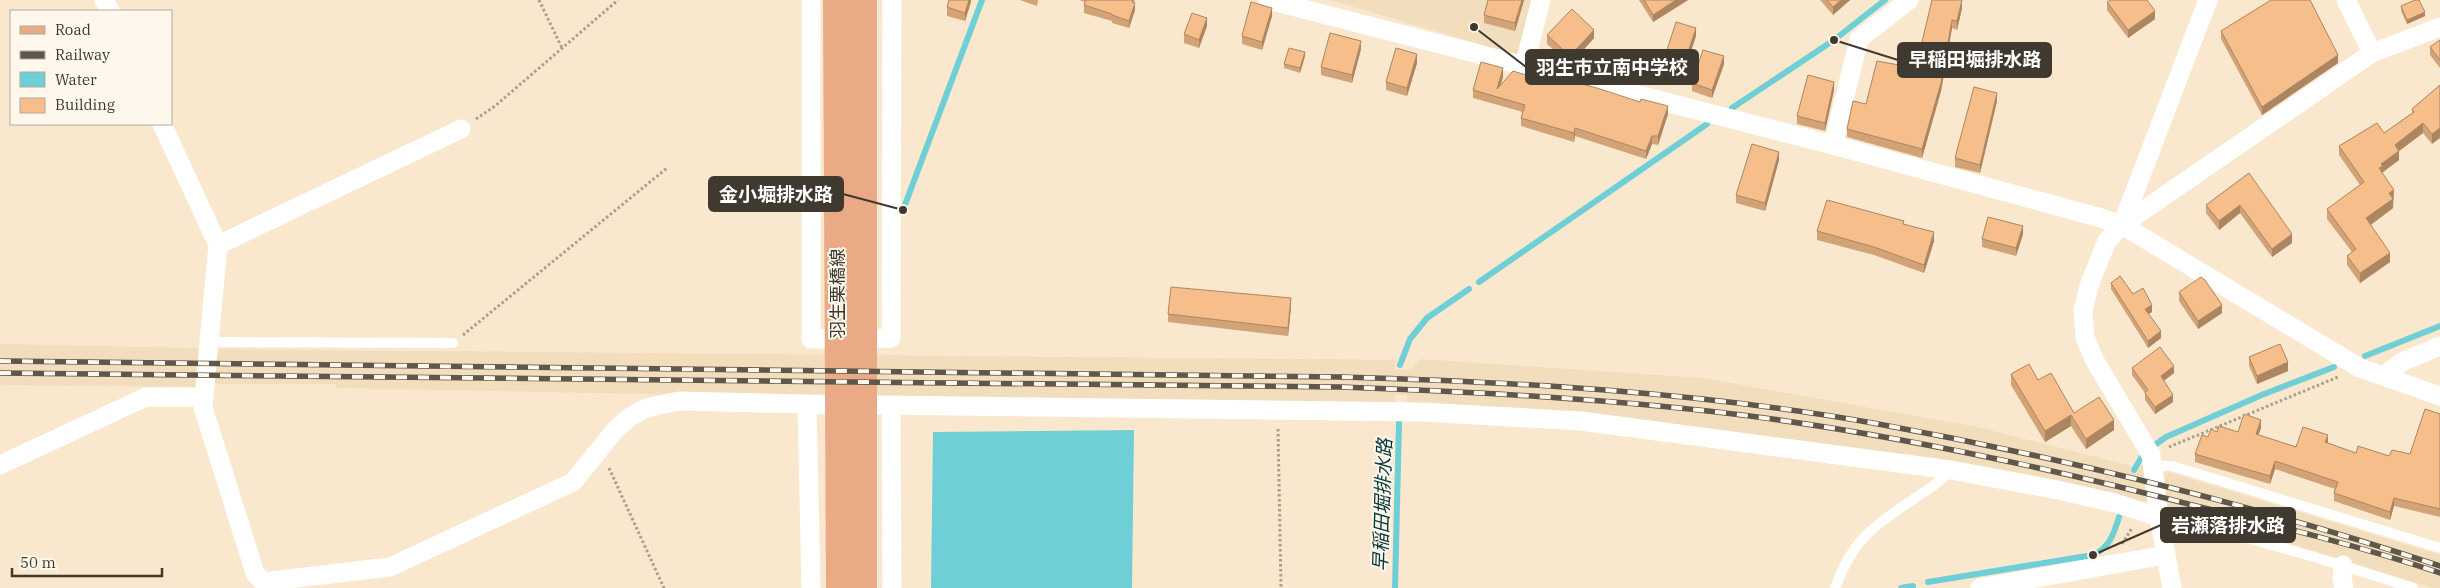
<svg xmlns="http://www.w3.org/2000/svg" width="2440" height="588" viewBox="0 0 2440 588" font-family="'IBM Plex Serif','Noto Sans JP',serif">
  <rect width="100%" height="100%" fill="#f9e8cd"/>
  <g fill="#f2ddbc">
    <path d="M1330,0H1532L1517,55Z"/>
    <path d="M0,344L198,348L201,354V383L195,387L0,385Z"/>
    <path d="M212,349L1396,360L1394,370L1411,369L1420,359L1702,378L1978,427L2131,466L2129,471L2137,473L2143,462L2147,500L2142,506L1407,404V395H1395L1394,405L805,397L337,388L335,384H211Z"/>
    <path d="M2168,472L2440,555V588H2433L2250,531L2167,510L2165,475Z"/>
  </g>
  <path fill="#6fcfd6" d="M1134,430L1132,588H931L933,432Z"/>
  <g fill="none" stroke-linecap="round" stroke-linejoin="round">
    <g stroke="#6fcfd6" stroke-width="6">
      <path d="M1732,108L1834,40L1885,0"/>
      <path d="M903,210L982,0"/>
      <path d="M1479,282L1707,124"/>
      <path d="M2365,356L2440,326"/>
      <path d="M1400,365L1410,339L1427,318L1469,289"/>
      <path d="M2156,444L2166,437L2264,394L2334,367"/>
      <path d="M2134,470L2141,458"/>
      <path d="M1928,582L2093,555C2109,548 2114,534 2119,517"/>
      <path d="M1395,588L1399,423"/>
      <path d="M1901,588L1913,586"/>
    </g>
    <g stroke="#ab9e8b" stroke-width="3" stroke-dasharray="2.5 2.5" stroke-linecap="butt">
      <path d="M539,0L562,48"/>
      <path d="M476,119L495,106L618,0"/>
      <path d="M463,335L667,168"/>
      <path d="M1278,429L1281,588"/>
      <path d="M2169,447L2338,377"/>
      <path d="M609,468L664,588"/>
      <path d="M2122,544L2132,528"/>
    </g>
    <g stroke="#fff" stroke-width="10">
      <path d="M208,342L453,343"/>
      <path d="M2154,466H2172L2440,548"/>
      <path d="M2159,517C2245,535 2329,561 2413,588"/>
      <path d="M1835,588C1854,536 1875,526 1918,496C1930,488 1942,481 1951,470"/>
    </g>
    <g stroke="#fff" stroke-width="19">
      <path d="M104,0L110,11"/>
      <path d="M811,0V339L891,338L892,0"/>
      <path d="M1268,0L1833,145L2101,218L2122,225L2360,368L2440,396"/>
      <path d="M2346,0L2372,53"/>
      <path d="M1524,66L1541,0"/>
      <path d="M162,124L218,245L203,407L255,573L263,582L390,567L573,482L616,429L630,417L646,408L679,401L807,404"/>
      <path d="M1833,145L1859,39L1909,0"/>
      <path d="M2122,225L2208,0"/>
      <path d="M218,245L461,129"/>
      <path d="M2384,376L2402,362L2440,346"/>
      <path d="M891,405L892,588"/>
      <path d="M0,465L146,397H203"/>
      <path d="M2343,565L2342,578L2344,588"/>
      <path d="M811,588L807,404L1423,412L1581,421L1951,470L2058,490L2115,503L2159,517"/>
      <path d="M1980,588L2165,555"/>
      <path d="M2172,588L2159,517L2151,455L2095,361L2085,338L2083,310L2090,283L2107,241L2122,225L2372,53L2440,27"/>
    </g>
    <g stroke="#e9aa85" stroke-width="28">
      <path d="M837,0L840,588"/>
      <path d="M863,0V588"/>
    </g>
    <defs>
      <g id="rail">
        <path d="M0,361L1341,377C1519,382 1698,392 1873,423C2065,458 2255,505 2440,566"/>
        <path d="M0,373L1341,387C1478,392 1615,399 1750,416C1901,436 2049,468 2196,506C2278,526 2360,546 2440,573"/>
      </g>
    </defs>
    <use href="#rail" stroke="#5f574a" stroke-width="5.5"/>
    <use href="#rail" stroke="#fef7ec" stroke-width="4" stroke-dasharray="11" stroke-linecap="butt"/>
  </g>
  <g fill="#d3a378">
    <path d="M971,0L965,21L947,16V7Z"/>
    <path d="M1020,0H1038L1037,6Z"/>
    <path d="M1079,0H1135L1134,3L1135,10L1129,28L1112,23V21L1084,13V5L1085,2Z"/>
    <path d="M1524,0L1515,31L1484,23V15Z"/>
    <path d="M1639,0H1688L1653,22Z"/>
    <path d="M1820,0H1850L1833,15Z"/>
    <path d="M2107,2L2155,19L2128,38L2107,10Z"/>
    <path d="M2401,6L2425,16L2407,24L2401,11Z"/>
    <path d="M1962,8L1957,30L1952,28L1941,91L1922,158L1847,137V129L1866,104L1910,67L1920,50Z"/>
    <path d="M1272,16L1262,50L1242,44V36Z"/>
    <path d="M1207,26L1199,48L1184,43V34Z"/>
    <path d="M2221,31L2338,63L2262,115L2221,39Z"/>
    <path d="M1547,35L1594,38L1570,65L1547,44Z"/>
    <path d="M1696,36L1686,66L1666,61V53Z"/>
    <path d="M2440,40V68L2430,55V47Z"/>
    <path d="M1361,49L1352,83L1321,75V67Z"/>
    <path d="M1305,56L1300,73L1284,68V64Z"/>
    <path d="M1417,63L1407,96L1386,90V82Z"/>
    <path d="M1724,64L1712,98L1692,91V83Z"/>
    <path d="M1503,77L1500,86L1668,114L1658,145L1652,144L1646,159L1575,136L1574,142L1521,126V118L1523,112L1473,98V90Z"/>
    <path d="M2440,85L2432,144L2423,133L2399,151V160L2383,172V174L2394,199H2393V208L2371,225L2390,262L2360,283L2347,265V256L2352,252L2327,219V209L2360,185L2339,155V146L2384,133L2412,113V109Z"/>
    <path d="M1834,90L1825,131L1797,124V116Z"/>
    <path d="M1997,101L1980,173L1955,167V158Z"/>
    <path d="M1779,160L1765,211L1736,203V195Z"/>
    <path d="M2249,173L2292,243L2272,257L2240,213L2219,230L2206,213V205Z"/>
    <path d="M1817,231L1934,241L1924,273L1874,255L1817,240Z"/>
    <path d="M2023,234L2016,256L1982,247V239Z"/>
    <path d="M2111,283L2133,294L2152,312L2148,314L2161,338L2148,348L2111,289Z"/>
    <path d="M2179,292L2222,313L2198,329L2179,301Z"/>
    <path d="M1291,307L1288,336L1168,322V314Z"/>
    <path d="M2249,357L2288,371L2257,384L2249,366Z"/>
    <path d="M2132,368L2174,373L2164,380L2173,402L2155,414L2145,400V393L2132,375Z"/>
    <path d="M2011,374L2038,380L2074,413L2114,430L2086,449L2071,426L2045,442L2011,385Z"/>
    <path d="M2440,414V517L2394,506L2390,520L2334,501V493L2335,489L2275,469L2270,484L2195,462V454L2208,437L2217,432H2238L2261,428L2258,435L2296,447L2328,443L2356,453L2389,456L2410,454Z"/>
  </g>
  <g fill="#ac8561">
    <path d="M969,0H971V2L965,21V13Z"/>
    <path d="M1522,0H1524L1515,31V23Z"/>
    <path d="M1676,0H1688L1653,22V15Z"/>
    <path d="M1841,0H1850L1833,15V7Z"/>
    <path d="M1962,0V8L1957,30V21Z"/>
    <path d="M1135,3V10L1129,28V21Z"/>
    <path d="M1272,8V16L1262,50V42Z"/>
    <path d="M2155,11V19L2128,38V30Z"/>
    <path d="M2425,12V16L2407,24V20Z"/>
    <path d="M1207,18V26L1199,48V40Z"/>
    <path d="M1952,20V28L1941,91L1922,158V149Z"/>
    <path d="M1696,28V36L1686,66V58Z"/>
    <path d="M1594,30V38L1570,65V56Z"/>
    <path d="M1361,41V49L1352,83V75Z"/>
    <path d="M1305,52V56L1300,73V68Z"/>
    <path d="M1417,54V63L1407,96V88Z"/>
    <path d="M2338,55V63L2262,115V107Z"/>
    <path d="M1724,56V64L1712,98V90Z"/>
    <path d="M1503,68V77L1497,97V89Z"/>
    <path d="M1834,82V90L1825,131V123Z"/>
    <path d="M1997,93V101L1980,173V165Z"/>
    <path d="M1668,106V114L1658,145V136Z"/>
    <path d="M2423,123V133L2399,151V160L2383,172V175L2379,168L2381,164L2395,145Z"/>
    <path d="M1575,128V136L1574,142V133Z"/>
    <path d="M2440,128V138L2432,144V134Z"/>
    <path d="M1652,136V144L1646,159V151Z"/>
    <path d="M1779,152V160L1765,211V203Z"/>
    <path d="M2394,190L2393,208L2366,228V218L2389,193Z"/>
    <path d="M2240,205V213L2219,230V221Z"/>
    <path d="M2023,226V234L2016,256V248Z"/>
    <path d="M1934,232V241L1924,273V265Z"/>
    <path d="M2292,234V243L2272,257V249Z"/>
    <path d="M2390,253V262L2360,283V273Z"/>
    <path d="M1291,298V307L1288,336V328Z"/>
    <path d="M2152,305V312L2145,316V309Z"/>
    <path d="M2222,305V313L2198,329V321Z"/>
    <path d="M2161,331V338L2148,348V341Z"/>
    <path d="M2288,362V371L2257,384V376Z"/>
    <path d="M2174,366V373L2161,383V376Z"/>
    <path d="M2173,395V402L2155,414V407Z"/>
    <path d="M2071,415V426L2045,442V431Z"/>
    <path d="M2114,420V430L2086,449V439Z"/>
    <path d="M2261,420V428L2256,442V434Z"/>
    <path d="M2328,435V443L2325,451V442Z"/>
    <path d="M2275,461V469L2270,484V476Z"/>
    <path d="M2394,498V506L2390,520V512Z"/>
  </g>
  <g fill="#f5be8b" stroke="#ac8561">
    <path d="M949,0H969L965,13L947,7Z"/>
    <path d="M1086,0H1133L1132,2L1135,3L1129,21L1112,15V14L1084,5Z"/>
    <path d="M1488,0H1522L1515,23L1484,15Z"/>
    <path d="M1644,0H1676L1653,15Z"/>
    <path d="M1827,0H1841L1833,7Z"/>
    <path d="M1932,0H1962L1957,21L1952,20L1941,83L1922,149L1847,129L1853,101L1866,104L1877,61L1910,67L1914,48L1920,50Z"/>
    <path d="M2110,0H2147L2155,11L2128,30L2107,2Z"/>
    <path d="M2271,0H2310L2338,55L2262,107L2221,31Z"/>
    <path d="M2415,0H2419L2425,12L2407,20L2401,6Z"/>
    <path d="M1251,2L1272,8L1262,42L1242,36Z"/>
    <path d="M1572,9L1594,30L1570,56L1547,35Z"/>
    <path d="M1192,13L1207,18L1199,40L1184,34Z"/>
    <path d="M1676,22L1696,28L1686,58L1666,53Z"/>
    <path d="M1330,33L1361,41L1352,75L1321,67Z"/>
    <path d="M2440,40V60L2430,47Z"/>
    <path d="M1289,48L1305,52L1300,68L1284,64Z"/>
    <path d="M1396,48L1417,54L1407,88L1386,82Z"/>
    <path d="M1703,50L1724,56L1712,90L1692,83Z"/>
    <path d="M1481,62L1503,68L1497,89L1513,71L1539,79L1541,73L1597,88L1640,102L1641,99L1668,106L1658,136H1652L1646,151L1575,128L1574,133L1521,118L1525,105L1473,90Z"/>
    <path d="M1808,75L1834,82L1825,123L1797,116Z"/>
    <path d="M2440,85V128L2432,134L2423,123L2395,145L2399,151L2381,164L2383,166L2379,168L2394,190L2389,193L2393,199L2366,218L2390,253L2360,273L2347,256L2356,249L2327,209L2364,182L2339,146L2377,123L2384,133L2414,112L2412,109Z"/>
    <path d="M1974,87L1997,93L1980,165L1955,158Z"/>
    <path d="M1752,144L1779,152L1765,203L1736,195Z"/>
    <path d="M2249,173L2292,234L2272,249L2240,205L2219,221L2206,205Z"/>
    <path d="M1827,200L1904,221L1903,224L1934,232L1924,265L1874,247L1817,231Z"/>
    <path d="M1988,217L2023,226L2016,248L1982,239Z"/>
    <path d="M2120,276L2133,294L2143,288L2152,305L2145,309L2161,331L2148,341L2111,283Z"/>
    <path d="M2201,277L2205,280L2222,305L2198,321L2179,292Z"/>
    <path d="M1171,287L1291,298L1288,328L1168,314Z"/>
    <path d="M2280,344L2288,362L2257,376L2249,357Z"/>
    <path d="M2160,347L2174,366L2161,376L2173,395L2155,407L2145,393L2148,390L2132,368Z"/>
    <path d="M2029,364L2038,380L2051,373L2074,413L2099,397L2114,420L2086,439L2071,415L2045,431L2011,374Z"/>
    <path d="M2425,409L2440,414V509L2394,498L2390,512L2334,493L2338,482L2275,461L2270,476L2195,454L2202,435L2208,437L2211,429L2217,432L2219,426L2238,432L2244,414L2261,420L2256,434L2296,447L2303,427L2328,435L2325,442L2356,453L2358,446L2389,456L2392,450L2410,454Z"/>
  </g>
  <g text-anchor="middle" stroke-width="4" stroke-linejoin="round" paint-order="stroke">
    <g font-size="18" fill="#40392f" stroke="#fef7ec">
      <text transform="translate(838 294) rotate(-90)" y="6">羽生栗橋線</text>
    </g>
    <g font-size="19" font-style="italic" fill="#07373b" stroke="#fef7ec">
      <text transform="translate(1382 505) rotate(-88)" y="7">早稲田堀排水路</text>
    </g>
  </g>
  <path fill="none" stroke="#40392f" stroke-width="2" d="M1834 40L1898 60M1474 27L1526 67M903 210L843 194M2093 555L2161 525"/>
  <g fill="#40392f" stroke="#fef7ec" stroke-width="2">
    <circle cx="1834" cy="40" r="5"/>
    <circle cx="1474" cy="27" r="5"/>
    <circle cx="903" cy="210" r="5"/>
    <circle cx="2093" cy="555" r="5"/>
  </g>
  <g fill="#40392f" stroke="#40392f" stroke-width="2">
    <rect x="1898" y="43" width="153" height="34" rx="5"/>
    <rect x="1526" y="50" width="172" height="34" rx="5"/>
    <rect x="709" y="177" width="134" height="34" rx="5"/>
    <rect x="2161" y="508" width="134" height="34" rx="5"/>
  </g>
  <g font-size="19" text-anchor="middle" font-weight="bold" fill="#fff">
    <text x="1975" y="66">早稲田堀排水路</text>
    <text x="1612" y="74">羽生市立南中学校</text>
    <text x="776" y="201">金小堀排水路</text>
    <text x="2228" y="532">岩瀬落排水路</text>
  </g>
  <rect x="10" y="10" width="162" height="115" fill="#fef7ec" stroke="#b2aba0"/>
  <rect x="20" y="26" width="25" height="8" fill="#e9aa85" stroke="#b2aba0"/>
  <text x="55" y="35" font-size="15" fill="#40392f">Road</text>
  <rect x="20" y="51" width="25" height="8" fill="#5f574a" stroke="#b2aba0"/>
  <text x="55" y="60" font-size="15" fill="#40392f">Railway</text>
  <rect x="20" y="72" width="25" height="15" fill="#6fcfd6" stroke="#b2aba0"/>
  <text x="55" y="85" font-size="15" fill="#40392f">Water</text>
  <rect x="20" y="98" width="25" height="15" fill="#f5be8b" stroke="#b2aba0"/>
  <text x="55" y="110" font-size="15" fill="#40392f">Building</text>
  <path d="M12 568v8h150v-8" fill="none" stroke="#40392f" stroke-width="2.5"/>
  <text x="20" y="568" font-size="15" fill="#40392f" stroke="#fef7ec" stroke-width="4" paint-order="stroke">50 m</text>
</svg>
